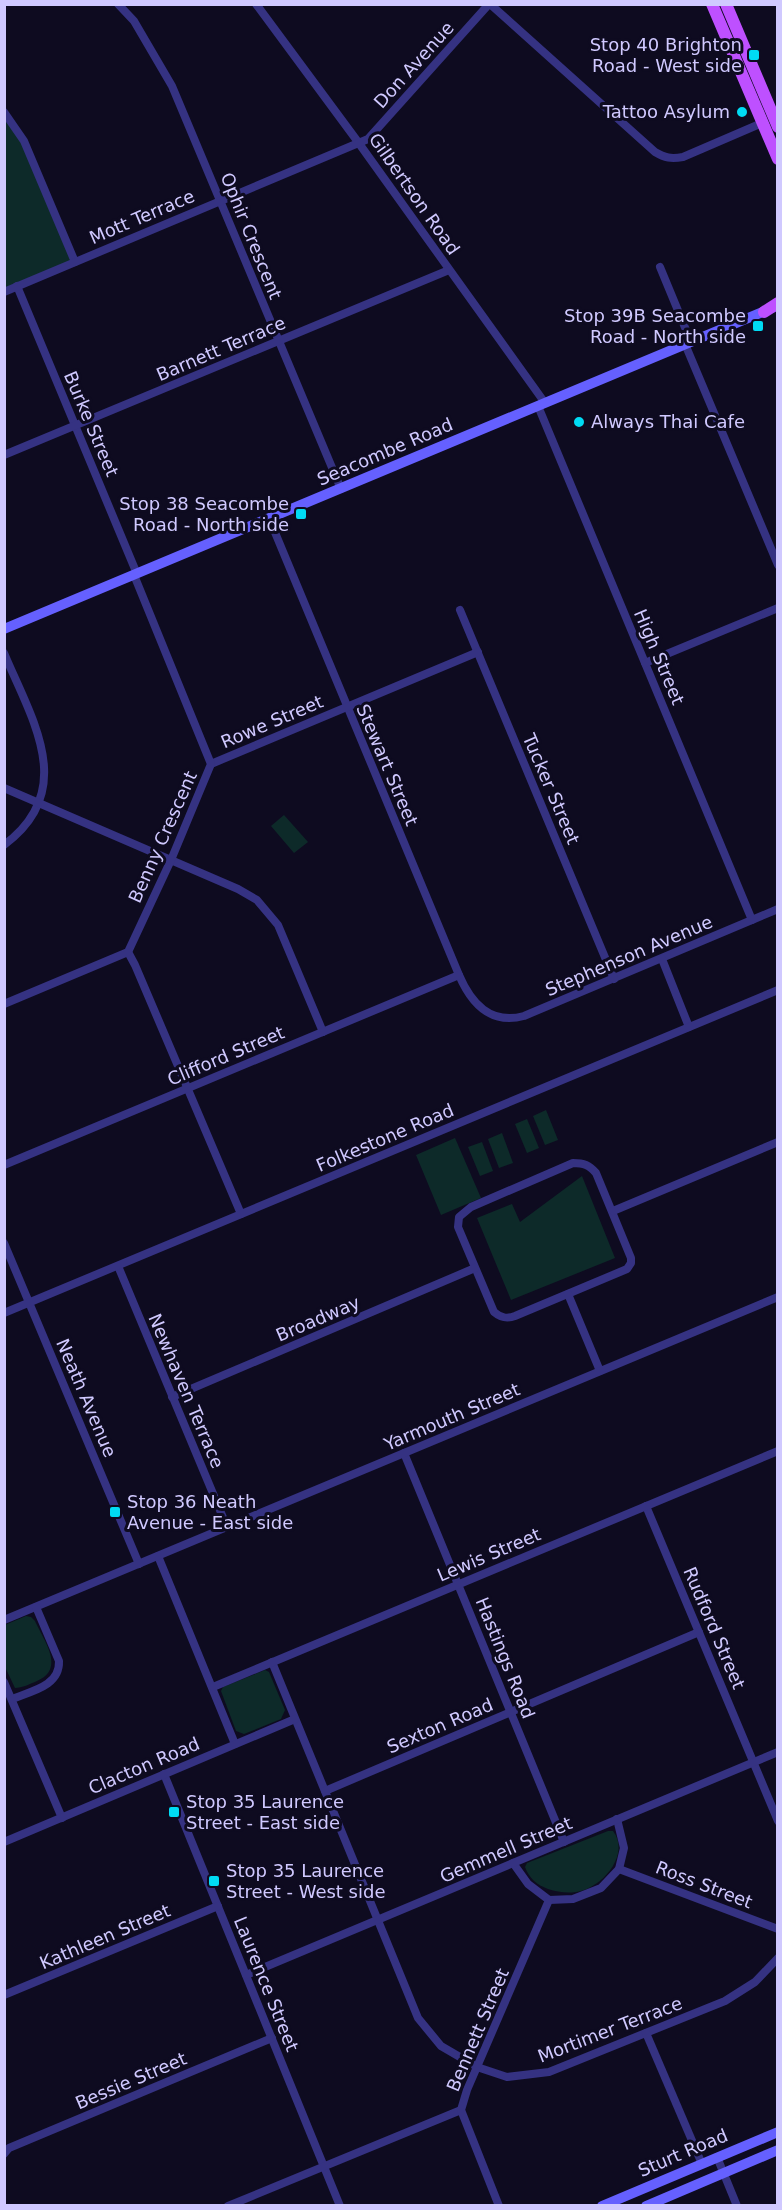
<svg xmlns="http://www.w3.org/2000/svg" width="782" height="2210" viewBox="0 0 782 2210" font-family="'DejaVu Sans',sans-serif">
  <rect width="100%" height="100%" fill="#0e0b20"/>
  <g fill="#0d2a29">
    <path d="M4,115L22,142L72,262L4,290Z"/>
    <path d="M284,815L308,842L294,853L271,826Z"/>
    <path d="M546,1110L558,1140L545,1145L533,1116Z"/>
    <path d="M527,1119L539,1148L527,1153L515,1124Z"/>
    <path d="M502,1133L513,1163L499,1168L488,1139Z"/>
    <path d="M455,1138L481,1198L441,1215L416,1155Z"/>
    <path d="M482,1142L493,1171L480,1176L468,1147Z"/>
    <path d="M582,1176L615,1258L511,1300L477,1218L512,1204L520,1222Z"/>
    <path d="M26,1616L31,1617L35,1621C44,1641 66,1669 37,1681C30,1684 22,1688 15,1688L5,1667V1625Z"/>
    <path d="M265,1670L269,1672L285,1710L281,1719L244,1734L236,1731L221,1691L223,1687Z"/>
    <path d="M608,1831H613C630,1853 605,1883 584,1890C572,1894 560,1893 548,1889C537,1885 529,1878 525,1867L527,1863Z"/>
  </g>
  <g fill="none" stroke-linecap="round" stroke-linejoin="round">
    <g stroke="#353282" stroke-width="8">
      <path d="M118,4L134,21L172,86L341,489"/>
      <path d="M256,4L358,142L545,403"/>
      <path d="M490,4L655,152C665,158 671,159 683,157L762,123"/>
      <path d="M4,112L24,141L75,262"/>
      <path d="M660,267L691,342"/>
      <path d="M17,286L137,574"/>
      <path d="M4,292L368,139L489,4"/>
      <path d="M685,344L778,565"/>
      <path d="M538,406L752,920"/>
      <path d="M4,455L449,270"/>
      <path d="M269,518L459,975C471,1003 490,1025 524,1016L778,909"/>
      <path d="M460,610L614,979"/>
      <path d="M4,653C31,718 79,790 4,845"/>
      <path d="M645,663L778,608"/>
      <path d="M211,764L478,652"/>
      <path d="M4,788L238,889L257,900L278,925L323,1032"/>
      <path d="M128,952L135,965L241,1214"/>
      <path d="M662,959L689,1027"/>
      <path d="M4,1004L128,952L171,860L211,764L134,575"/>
      <path d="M573,1163C584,1163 589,1165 596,1173L631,1258V1263L627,1269L515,1316C507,1319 501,1318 494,1312L458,1227L459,1217L471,1207Z"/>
      <path d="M4,1165L459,975"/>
      <path d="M613,1211L778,1142"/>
      <path d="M4,1243L139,1564"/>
      <path d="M118,1266L227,1527"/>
      <path d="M568,1294L600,1371"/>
      <path d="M4,1313L778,990"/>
      <path d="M172,1397L475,1268"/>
      <path d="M404,1453L564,1842"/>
      <path d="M646,1506L778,1821"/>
      <path d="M158,1556L235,1744"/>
      <path d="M4,1620L778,1297"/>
      <path d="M272,1662L418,2018L441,2046L477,2067L507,2077L549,2072L725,2001L755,1982L778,1958"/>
      <path d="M4,1682L62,1818"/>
      <path d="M213,1687L778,1451"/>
      <path d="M12,1699C32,1691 60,1686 59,1661L36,1607"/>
      <path d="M164,1774L340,2206"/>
      <path d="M325,1791L699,1632"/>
      <path d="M4,1842L295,1719"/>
      <path d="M513,1863L528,1884L549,1900L573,1899L601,1888L619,1869L624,1848L617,1819"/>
      <path d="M619,1869L778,1929"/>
      <path d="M246,1975L778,1752"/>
      <path d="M4,1995L218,1906"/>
      <path d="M646,2033L702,2164"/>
      <path d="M4,2154L9,2148L272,2038"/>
      <path d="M717,2157L737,2206"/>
      <path d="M228,2206L461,2110"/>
      <path d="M499,2206L461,2110L467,2090L549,1900"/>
    </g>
    <g stroke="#6560ff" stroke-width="10">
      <path d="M4,629L772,308"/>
      <path d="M602,2206L778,2132"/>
      <path d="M646,2206L778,2150"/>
    </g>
    <g stroke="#be50ff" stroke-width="12">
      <path d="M712,4L778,159"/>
      <path d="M726,4L778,127"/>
      <path d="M764,312L778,303"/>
    </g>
  </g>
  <g fill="#00dbf4" stroke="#0e0b20" stroke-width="2">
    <rect x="748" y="49" width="12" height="12" rx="3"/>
    <circle cx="742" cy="112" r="6"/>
    <rect x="752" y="320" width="12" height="12" rx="3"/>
    <circle cx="579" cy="422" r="6"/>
    <rect x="295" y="508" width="12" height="12" rx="3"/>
    <rect x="109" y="1506" width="12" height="12" rx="3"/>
    <rect x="168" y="1806" width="12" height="12" rx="3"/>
    <rect x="208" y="1875" width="12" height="12" rx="3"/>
  </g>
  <g text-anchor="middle" stroke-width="6" stroke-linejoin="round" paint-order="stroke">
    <g font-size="18" fill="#d0c9ff" stroke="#0e0b20" text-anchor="end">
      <text x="742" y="51">Stop 40 Brighton<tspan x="742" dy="21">Road - West side</tspan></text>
      <text x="730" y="118">Tattoo Asylum</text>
      <text x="746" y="322">Stop 39B Seacombe<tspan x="746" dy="21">Road - North side</tspan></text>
      <text x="591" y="428" text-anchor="start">Always Thai Cafe</text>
      <text x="289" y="510">Stop 38 Seacombe<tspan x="289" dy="21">Road - North side</tspan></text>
      <text x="127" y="1508" text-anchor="start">Stop 36 Neath<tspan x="127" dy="21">Avenue - East side</tspan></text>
      <text x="186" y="1808" text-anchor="start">Stop 35 Laurence<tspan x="186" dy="21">Street - East side</tspan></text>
      <text x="226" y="1877" text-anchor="start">Stop 35 Laurence<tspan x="226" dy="21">Street - West side</tspan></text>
    </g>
    <g font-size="18" fill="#d0c9ff" stroke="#0e0b20">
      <text transform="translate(414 65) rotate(-48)" y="6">Don Avenue</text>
      <text transform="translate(414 194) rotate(55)" y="6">Gilbertson Road</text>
      <text transform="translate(142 217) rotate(-23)" y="6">Mott Terrace</text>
      <text transform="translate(251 236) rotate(68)" y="6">Ophir Crescent</text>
      <text transform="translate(221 349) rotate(-23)" y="6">Barnett Terrace</text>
      <text transform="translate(91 424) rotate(67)" y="6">Burke Street</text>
      <text transform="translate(385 452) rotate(-23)" y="6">Seacombe Road</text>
      <text transform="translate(659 657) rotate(67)" y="6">High Street</text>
      <text transform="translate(272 722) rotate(-23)" y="6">Rowe Street</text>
      <text transform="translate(387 765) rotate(67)" y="6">Stewart Street</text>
      <text transform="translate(551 789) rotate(67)" y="6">Tucker Street</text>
      <text transform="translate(163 837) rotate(-66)" y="6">Benny Crescent</text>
      <text transform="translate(629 956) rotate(-23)" y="6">Stephenson Avenue</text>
      <text transform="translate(226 1056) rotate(-23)" y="6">Clifford Street</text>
      <text transform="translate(385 1138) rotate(-23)" y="6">Folkestone Road</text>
      <text transform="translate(318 1319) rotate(-23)" y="6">Broadway</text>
      <text transform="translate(186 1391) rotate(67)" y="6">Newhaven Terrace</text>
      <text transform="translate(86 1398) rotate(67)" y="6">Neath Avenue</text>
      <text transform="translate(452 1417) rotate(-23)" y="6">Yarmouth Street</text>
      <text transform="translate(489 1555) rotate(-23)" y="6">Lewis Street</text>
      <text transform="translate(714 1628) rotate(67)" y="6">Rudford Street</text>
      <text transform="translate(505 1658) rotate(68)" y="6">Hastings Road</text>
      <text transform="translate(440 1726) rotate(-23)" y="6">Sexton Road</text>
      <text transform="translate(144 1766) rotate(-23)" y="6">Clacton Road</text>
      <text transform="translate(506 1850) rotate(-23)" y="6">Gemmell Street</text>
      <text transform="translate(704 1885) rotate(21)" y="6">Ross Street</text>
      <text transform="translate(105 1937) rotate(-23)" y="6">Kathleen Street</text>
      <text transform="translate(266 1984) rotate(68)" y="6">Laurence Street</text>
      <text transform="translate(478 2030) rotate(-67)" y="6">Bennett Street</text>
      <text transform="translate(610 2030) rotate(-21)" y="6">Mortimer Terrace</text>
      <text transform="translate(131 2081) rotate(-23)" y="6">Bessie Street</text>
      <text transform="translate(683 2153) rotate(-23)" y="6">Sturt Road</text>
    </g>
  </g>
  <rect width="782" height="2210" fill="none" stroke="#d0c9ff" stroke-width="12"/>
</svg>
